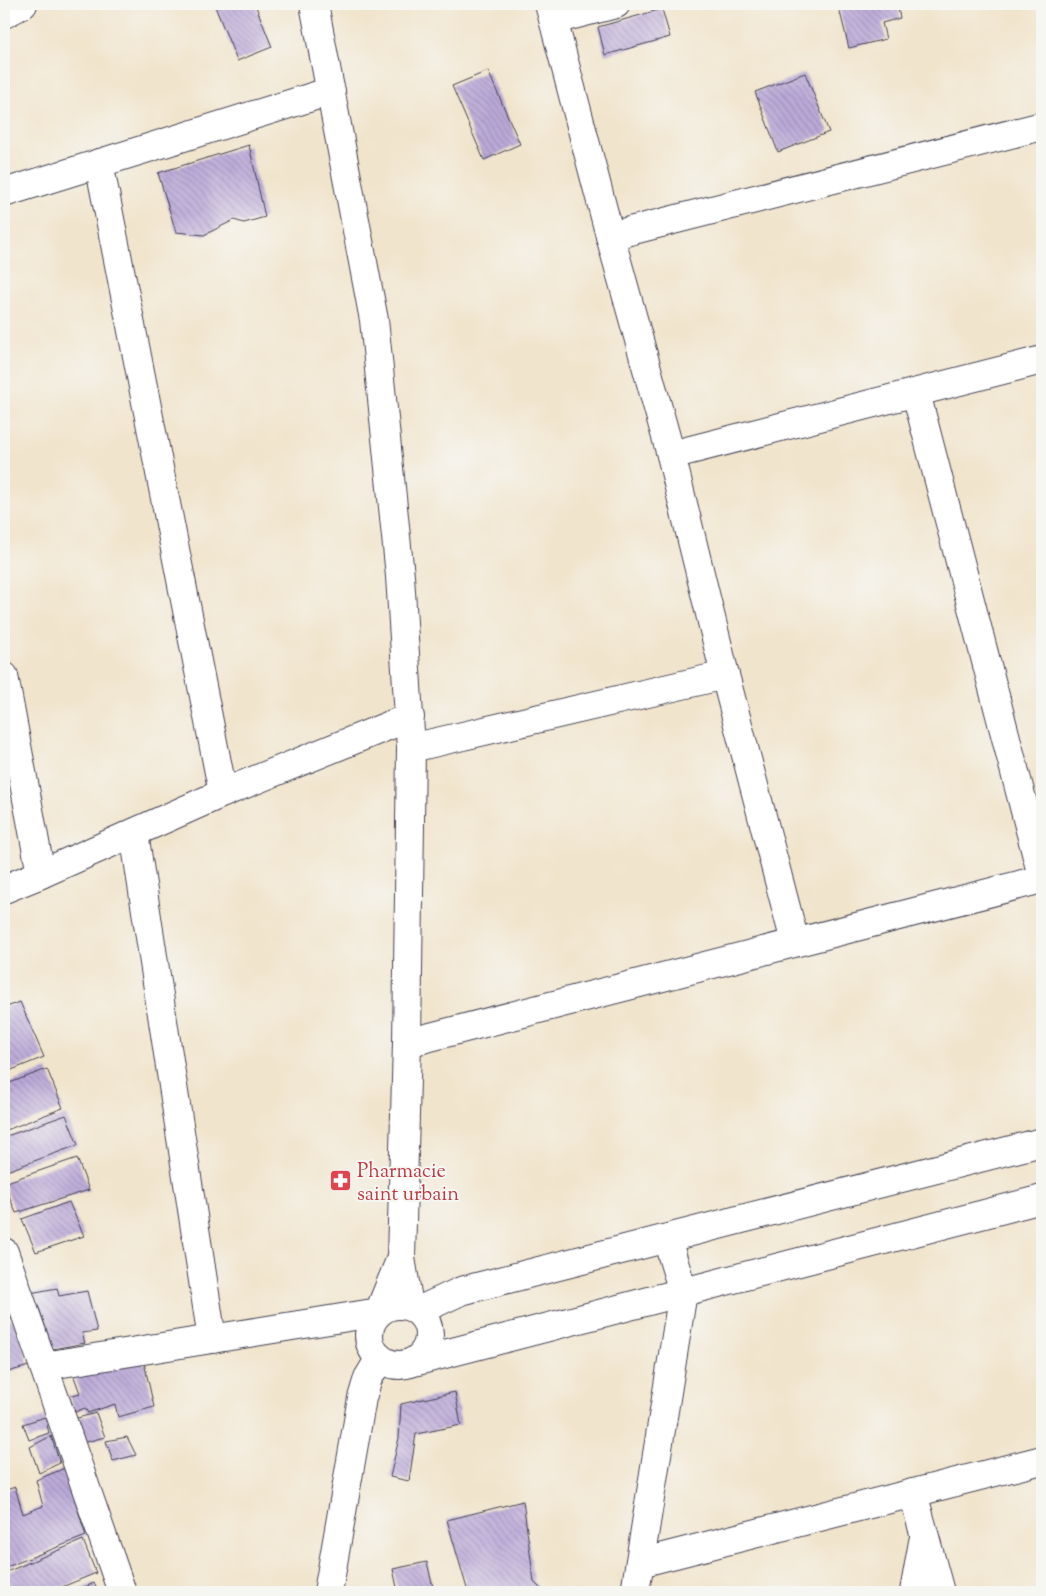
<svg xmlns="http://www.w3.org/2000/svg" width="1046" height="1596" viewBox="0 0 1046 1596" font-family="'Sorts Mill Goudy',serif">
  <defs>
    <pattern id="building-back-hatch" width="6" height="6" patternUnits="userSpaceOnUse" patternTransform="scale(1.25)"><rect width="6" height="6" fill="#bcaad9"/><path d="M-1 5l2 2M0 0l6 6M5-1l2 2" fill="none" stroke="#988ab1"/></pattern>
  </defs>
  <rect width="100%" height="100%" fill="#f6f6f2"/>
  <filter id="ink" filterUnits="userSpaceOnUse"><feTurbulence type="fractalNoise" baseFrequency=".02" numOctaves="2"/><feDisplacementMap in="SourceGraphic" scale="10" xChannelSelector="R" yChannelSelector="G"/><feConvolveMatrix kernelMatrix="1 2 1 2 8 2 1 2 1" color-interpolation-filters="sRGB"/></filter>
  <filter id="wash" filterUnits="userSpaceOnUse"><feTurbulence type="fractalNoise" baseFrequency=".0096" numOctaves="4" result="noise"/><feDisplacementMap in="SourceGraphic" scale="20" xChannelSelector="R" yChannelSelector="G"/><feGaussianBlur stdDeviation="1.12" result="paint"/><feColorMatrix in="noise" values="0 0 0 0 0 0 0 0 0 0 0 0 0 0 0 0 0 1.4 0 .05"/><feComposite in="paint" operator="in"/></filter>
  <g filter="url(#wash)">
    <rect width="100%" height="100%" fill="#f1e4cc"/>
    <g id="blocks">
      <g fill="url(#building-back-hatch)">
        <path d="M214,4H255L272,47L237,61Z"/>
        <path d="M838,4H897L900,18L882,23L886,39L849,48Z"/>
        <path d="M662,9L670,37L605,55L598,27Z"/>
        <path d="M488,71L520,144L484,160L452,86Z"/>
        <path d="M805,73L829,132L778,152L755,92Z"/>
        <path d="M249,145L265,217L244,223L234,220L204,235L176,232L158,173Z"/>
        <path d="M20,1002L44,1057L4,1073V1008Z"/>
        <path d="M47,1069L63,1108L4,1131V1085Z"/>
        <path d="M66,1115L78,1145L4,1172V1137Z"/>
        <path d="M77,1158L89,1190L16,1213L4,1183Z"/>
        <path d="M69,1202L84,1236L36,1252L22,1219Z"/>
        <path d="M57,1288L59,1296L87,1291L97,1331L82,1333L85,1343L53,1349L39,1308L30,1311L25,1294Z"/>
        <path d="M15,1318L29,1366L4,1373V1321Z"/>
        <path d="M143,1358L154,1407L118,1417L115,1404L88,1413L85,1408L75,1412L69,1396L80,1393L73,1374Z"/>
        <path d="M455,1392L461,1425L416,1434L409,1481L390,1477L399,1438L401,1404Z"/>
        <path d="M96,1413L105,1437L78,1444L70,1420Z"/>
        <path d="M45,1417L49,1433L29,1440L23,1424Z"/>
        <path d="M51,1436L60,1463L39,1473L30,1447Z"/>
        <path d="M127,1437L136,1455L113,1461L106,1441Z"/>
        <path d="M65,1468L86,1536L4,1568V1491L15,1487L23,1514L43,1506L36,1480Z"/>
        <path d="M523,1501L534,1582L544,1592H468L447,1520Z"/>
        <path d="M83,1540L96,1573L50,1592H4V1573Z"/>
        <path d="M427,1562L434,1592H398L393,1569Z"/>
        <path d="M94,1583L99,1592H73Z"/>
      </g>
    </g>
  </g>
  <g filter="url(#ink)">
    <use href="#blocks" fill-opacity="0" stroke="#413f51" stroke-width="1"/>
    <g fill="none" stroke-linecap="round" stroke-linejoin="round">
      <defs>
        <g id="minor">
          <path d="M314,4L374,320L400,576L411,748L407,1043L401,1258L409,1306"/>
          <path d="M549,4L610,236L671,455L725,675L795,942"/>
          <path d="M4,14L23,4"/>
          <path d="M554,20L616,4"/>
          <path d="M99,163L223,793"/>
          <path d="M4,193L331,91"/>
          <path d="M610,236L1042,126"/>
          <path d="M916,393L1042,876"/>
          <path d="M671,455L1042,360"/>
          <path d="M4,676L41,874"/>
          <path d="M411,748L725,675"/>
          <path d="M134,833L212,1339"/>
          <path d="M4,889L41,874L223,793L410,717"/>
          <path d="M407,1043L1042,879"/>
          <path d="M4,1252L122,1592"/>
          <circle cx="399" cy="1335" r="30"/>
          <path d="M418,1311L461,1291L1042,1142"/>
          <path d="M410,1363L1042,1199"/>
          <path d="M44,1366L379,1312L401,1258"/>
          <path d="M913,1493L940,1592"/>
          <path d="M640,1563L1042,1460"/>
          <path d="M328,1592L362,1398L368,1378L380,1358"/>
          <path d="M635,1592L683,1292L667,1239"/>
          <path d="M914,1592L923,1542"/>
        </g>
      </defs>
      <use href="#minor" stroke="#413f51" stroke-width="30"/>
      <use href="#minor" stroke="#fff" stroke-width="28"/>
    </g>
  </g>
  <defs>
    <symbol id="pharmacy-square" viewBox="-11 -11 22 22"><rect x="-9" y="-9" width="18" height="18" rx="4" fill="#e0444e" stroke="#f6f6f2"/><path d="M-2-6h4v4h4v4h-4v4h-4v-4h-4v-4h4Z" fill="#fff"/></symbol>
  </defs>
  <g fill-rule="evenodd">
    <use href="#pharmacy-square" x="328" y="1168" width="25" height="25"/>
  </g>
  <g text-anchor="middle" stroke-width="4" stroke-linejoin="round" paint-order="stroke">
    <g font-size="20" fill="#be3a42" stroke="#f6f6f2" text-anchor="start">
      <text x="357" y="1177">Pharmacie<tspan x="357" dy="23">saint urbain</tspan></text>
    </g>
  </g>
  <rect width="1046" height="1596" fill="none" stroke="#f6f6f2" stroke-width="20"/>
</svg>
